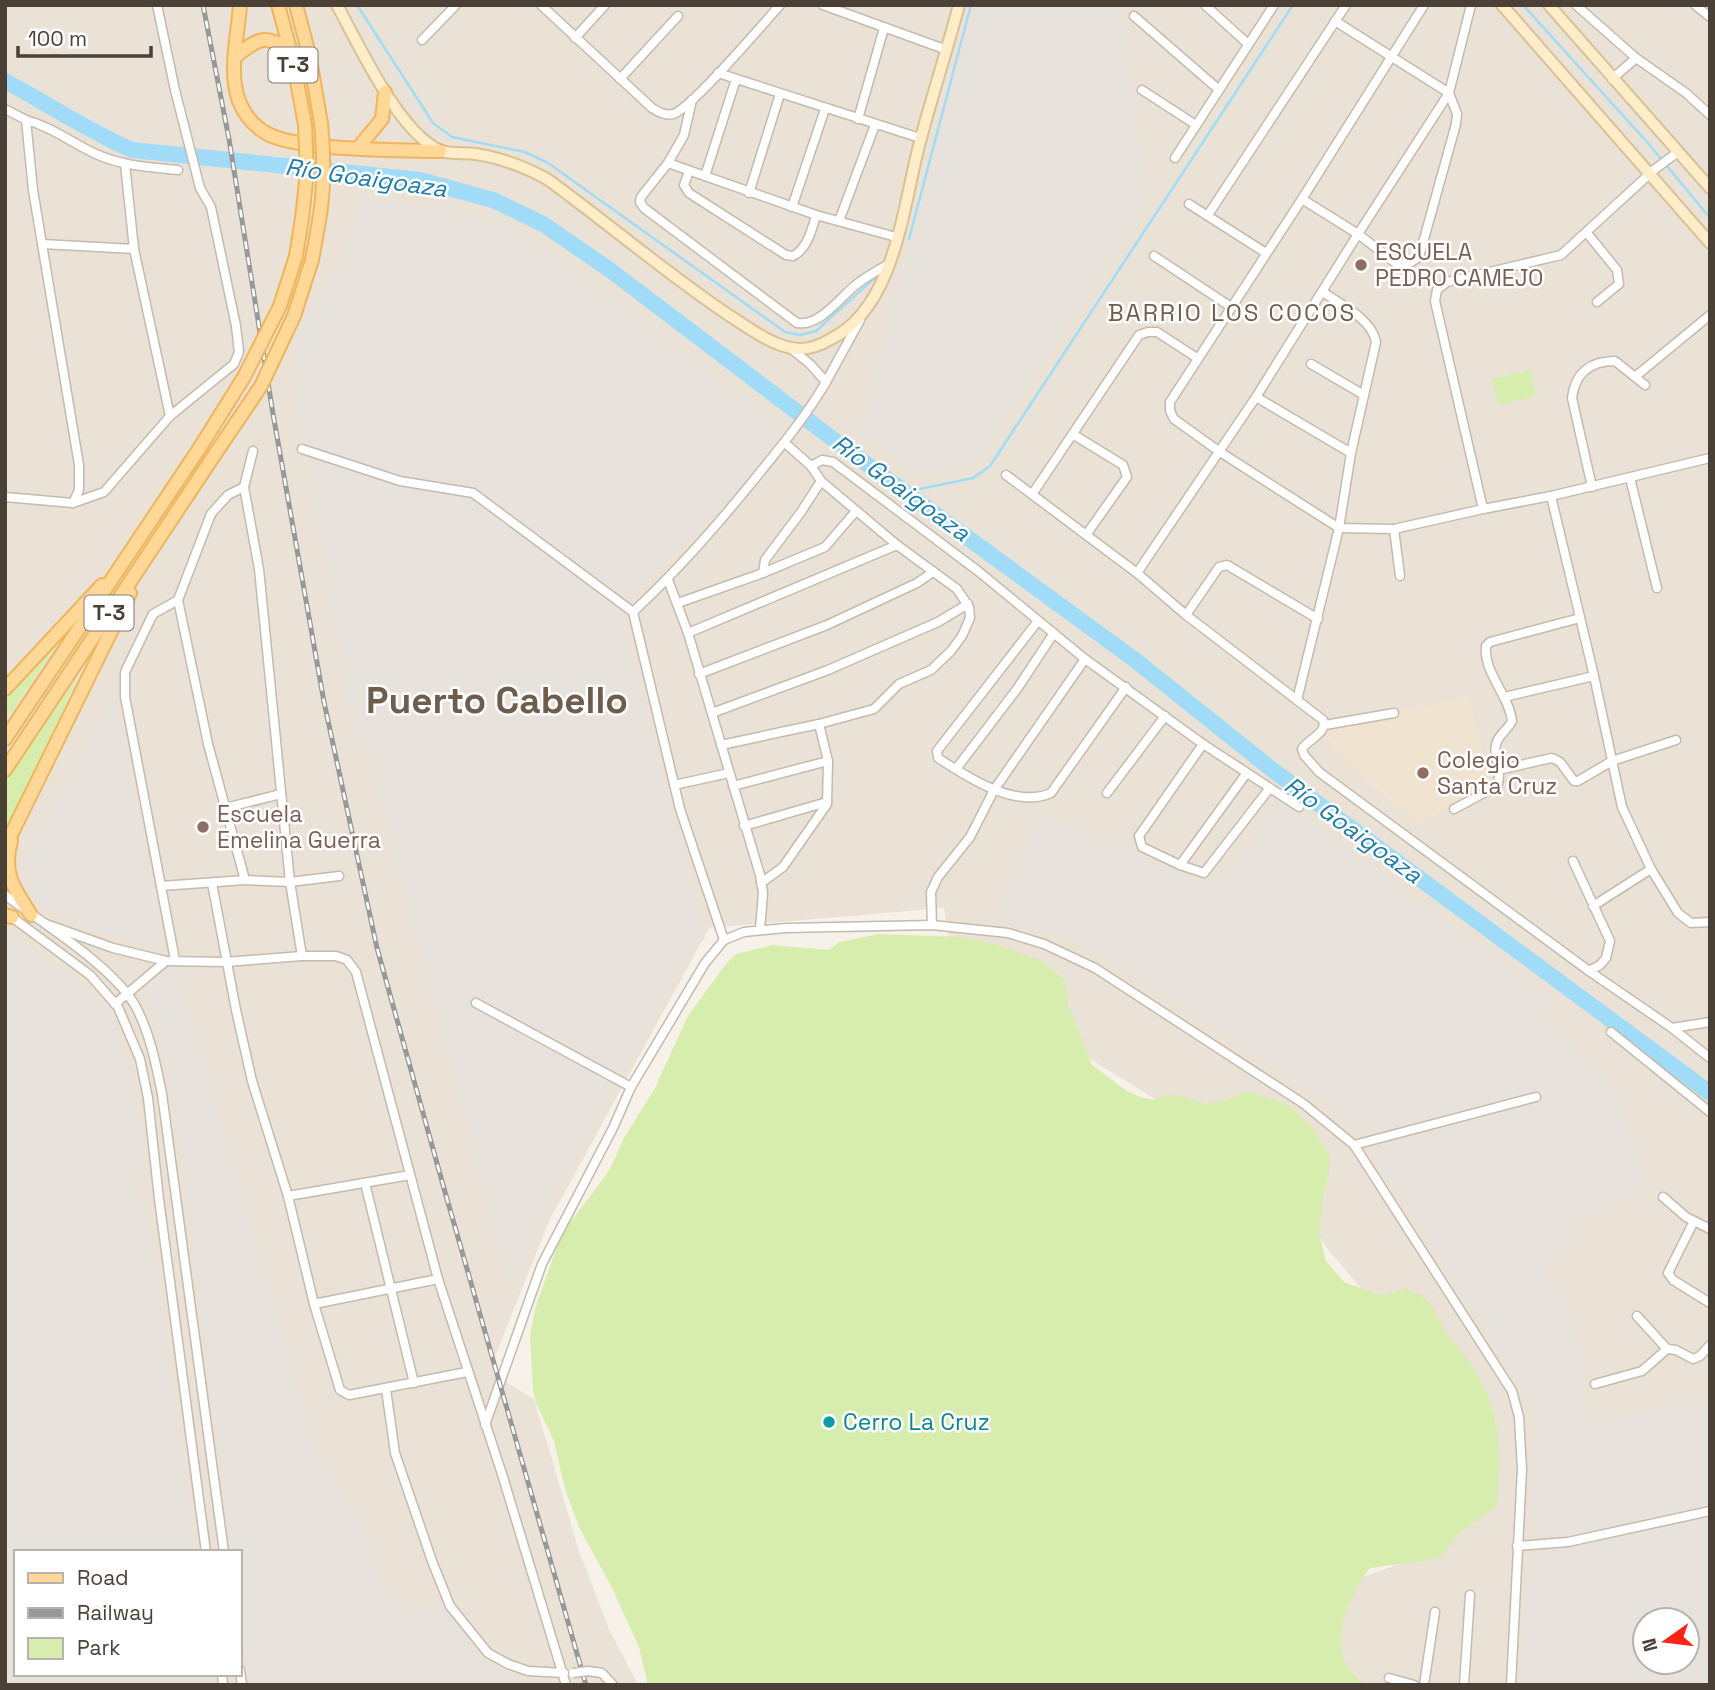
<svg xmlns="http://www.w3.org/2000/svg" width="1715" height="1690" viewBox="0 0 1715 1690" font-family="'Space Grotesk',sans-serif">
  <rect width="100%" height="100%" fill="#f6f1e9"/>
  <path fill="#eae2d6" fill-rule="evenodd" d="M5,5H1710V1685H1335L1332,1651L1352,1581L1399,1564L1433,1548L1456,1400L1326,1247L1296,1197L1189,1120L1020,1016L956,984L944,908L709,928L549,1221L494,1359L493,1374L534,1399L579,1551L609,1629L638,1685H5ZM16,1552H240V1674H16ZM1645,1620H1687V1662H1645Z"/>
  <g fill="#e8e2dd" fill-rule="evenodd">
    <path d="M974,5H1121L1146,203L982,450L959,467L915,472L861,432Z"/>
    <path d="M361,196L451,213L488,224L535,247L795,438L629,594L620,612L705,939L697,943L686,954L631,1055L604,1099L547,1201L511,1284L393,847L370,743L358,744L303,431L292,333L346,259Z"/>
    <path d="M115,693L165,944L118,938L69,920L38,903L30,894L25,881L24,869L27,855L92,739L106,707Z"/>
    <path d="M1285,803L1554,1003L1541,1018L1599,1069L1615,1088L1647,1183L1602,1207L1579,1222L1544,1270L1578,1325L1586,1407L1589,1419L1595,1424L1710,1399V1685H1520L1527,1565L1540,1557L1542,1530L1533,1524L1531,1517L1536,1417L1534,1405L1378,1160V1152L1385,1143L1374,1120L1355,1124L1342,1111L1147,980L1064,936L1000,916L1037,815L1219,887ZM1645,1620H1687V1662H1645Z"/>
    <path d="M5,930L79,980L92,995L107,1016L119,1038L127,1065L144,1141L135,1179L134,1204L148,1208L195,1552H16V1674H212L213,1685H5Z"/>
    <path d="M175,961L320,1461L378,1552L366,1556L406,1617L443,1605L472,1652L491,1668L510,1673H545L553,1676L556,1685H249L240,1610V1552H232L173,1097L165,1059L143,982L151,972Z"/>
  </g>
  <path fill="#f0e4d1" d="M1469,697L1491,786L1418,824L1342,759L1321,728Z"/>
  <g fill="#d7edae">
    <path d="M1530,370L1536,396L1498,405L1492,379Z"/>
    <path d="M71,625L5,721V691Z"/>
    <path d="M94,639L9,832L5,839V780Z"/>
    <path d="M879,934L962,937L1002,946L1041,961L1064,979L1069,1007L1092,1065L1127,1091L1140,1097L1153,1100L1166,1095L1180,1096L1206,1104L1219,1102L1247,1092L1285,1103L1297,1112L1316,1132L1329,1157V1172L1322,1202L1319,1233L1326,1261L1344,1282L1382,1296L1406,1288C1436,1301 1432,1311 1448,1335C1454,1344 1462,1352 1468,1361C1502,1409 1502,1451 1496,1507L1459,1533L1440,1558L1370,1568C1345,1602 1321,1656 1366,1685H648L639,1647L611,1586L579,1527L565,1489L554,1441L536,1403L533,1390L530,1336L535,1309L562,1233L609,1171L625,1136L654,1090L688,1016L726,964L736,954L773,945L829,950L839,942Z"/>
  </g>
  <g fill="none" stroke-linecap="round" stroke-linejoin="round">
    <g stroke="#a0dcf7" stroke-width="2.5">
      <path d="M357,5L433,123L452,137L525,152L548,163L785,332L800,335L816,331L879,274"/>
      <path d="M1523,5L1647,142L1710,218"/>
      <path d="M909,239L971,5"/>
      <path d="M905,492L973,478L990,466L1293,5"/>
    </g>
    <path stroke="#a0dcf7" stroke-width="16" d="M5,81C48,104 88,131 132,150L420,180L493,200L543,224L610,270L838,443L1135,660L1270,768L1710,1093"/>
    <defs>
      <g id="minor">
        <path d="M541,5L652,108C659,112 665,116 673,114C690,110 763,24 780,5"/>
        <path d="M823,5L947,50"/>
        <path d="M1205,5L1248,44"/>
        <path d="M1424,5L1302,199L1170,402V411L1174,419L1220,452L1339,528L1394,529L1483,509L1551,496L1710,458"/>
        <path d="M1576,5L1636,58L1686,93L1710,115"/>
        <path d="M1695,5L1710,17"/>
        <path d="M1134,16L1218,89"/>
        <path d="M575,38L605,5"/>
        <path d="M422,40L456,5"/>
        <path d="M718,73L920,138"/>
        <path d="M620,79L678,16"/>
        <path d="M1612,79L1636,58"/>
        <path d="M1142,90L1196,125"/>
        <path d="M692,100L684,135L668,163L641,197L640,202L644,208L797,323C820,327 840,297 857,284C867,276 879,270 890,263"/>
        <path d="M5,109L26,120L33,190L79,465V490L73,503"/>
        <path d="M858,119L884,28"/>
        <path d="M26,120C52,127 72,143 96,154C122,166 150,167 178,170"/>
        <path d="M1175,158L1274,5"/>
        <path d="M668,163L816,215L896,237"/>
        <path d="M125,164L134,249L170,416"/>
        <path d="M689,171L684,185L689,193L786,255L793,256C807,249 812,230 816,215"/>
        <path d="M705,176L736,79"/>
        <path d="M749,193L780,94"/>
        <path d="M1302,199L1358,234L1397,264H1408L1419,257L1456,124L1457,114L1449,93L1335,21"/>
        <path d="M1189,204L1266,253"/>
        <path d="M792,207L825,109"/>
        <path d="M1208,215L1346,5"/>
        <path d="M839,221L875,125"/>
        <path d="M1587,233L1617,270L1619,284L1597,302"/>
        <path d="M42,244L134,249"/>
        <path d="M1154,256L1231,307"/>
        <path d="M1311,364L1364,395"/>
        <path d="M1636,376L1710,315"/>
        <path d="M826,382L860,320"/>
        <path d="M1256,397L1351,453"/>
        <path d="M1074,435L1123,465L1127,477L1086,535"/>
        <path d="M302,449L400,481L473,493L633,612L680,809L724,940"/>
        <path d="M253,451L244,487L259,569L290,882L302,956"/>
        <path d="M811,466L822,460L833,462L978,571L1085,659L1203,744L1299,807"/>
        <path d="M1006,475L1137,573L1186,615L1323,720C1328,733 1308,739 1302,749L1304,755L1319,772L1589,971L1672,1028L1710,1058"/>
        <path d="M1630,478L1657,588"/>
        <path d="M1592,487L1572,398C1575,373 1590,361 1615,361L1645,385"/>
        <path d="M1033,493L1139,335L1148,332H1157L1197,358"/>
        <path d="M1551,496L1594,676L1622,807L1651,869L1678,913L1691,923L1710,922"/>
        <path d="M5,497L73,503L104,492L170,416L234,364L239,352L236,326L211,207L200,188L175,90L157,5"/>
        <path d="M1483,509L1435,301L1437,290L1447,282L1561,255L1655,169L1678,152"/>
        <path d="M1394,529L1400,576"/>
        <path d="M763,573L765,560L801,512L821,481"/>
        <path d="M1137,573L1256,397L1358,234L1449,93L1471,5"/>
        <path d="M668,580L688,633L760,875L763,893L760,929"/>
        <path d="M178,600L208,744L245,880"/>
        <path d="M678,603L763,573L825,547L856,511"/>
        <path d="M633,612C677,571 715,528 753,481C779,449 805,418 826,382L810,364L790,348"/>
        <path d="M1186,615L1219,567L1227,565L1318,619"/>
        <path d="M1038,621L937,751L938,758C967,777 1015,809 1051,793L1126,687"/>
        <path d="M688,633L897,545"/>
        <path d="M699,674L827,625L917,583L933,572"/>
        <path d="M1504,697L1594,676"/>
        <path d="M1297,700L1339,528L1351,453L1376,342C1372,319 1341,305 1323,292"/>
        <path d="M712,713L828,670L938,622L968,604"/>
        <path d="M1325,725L1394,713"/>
        <path d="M1203,744L1139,836L1142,847L1180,865L1204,873L1269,789"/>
        <path d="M721,745L819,724L874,709L899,684L931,670L951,651L962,636L970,618L969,607L957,589L897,545L821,481L811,466L785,443"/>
        <path d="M956,769L1017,689L1054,633"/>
        <path d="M1498,770L1552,758L1560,762L1574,781H1578L1612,761L1676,740"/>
        <path d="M674,785L729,773"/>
        <path d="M733,786L828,761"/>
        <path d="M1107,793L1165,716"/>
        <path d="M225,808L281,794"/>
        <path d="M1454,809L1497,786C1503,773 1493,759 1496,745C1498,734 1508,730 1512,721C1509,695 1483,672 1486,646L1490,642L1580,618"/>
        <path d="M744,826L827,802"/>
        <path d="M1573,861L1610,941L1606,958L1600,965L1589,971"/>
        <path d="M1180,865L1246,774"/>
        <path d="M212,883L236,1010L252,1081L288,1196L314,1304L340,1390L349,1395L467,1372"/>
        <path d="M761,883L783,867L827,804L828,761L819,724"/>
        <path d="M161,886L245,880L290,882L339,876"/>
        <path d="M5,895C42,923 114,967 136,1007C150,1034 156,1064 162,1094L224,1552"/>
        <path d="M1593,906L1651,869"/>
        <path d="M9,915L90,975L118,1007L140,1059L148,1098L159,1199L206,1552"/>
        <path d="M46,924L113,948L166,961L226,962L302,956H336L347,960L356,972L438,1279L502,1474L566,1685"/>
        <path d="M932,925L931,892L938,877L970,837L994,790L1085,659"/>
        <path d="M175,960L125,697V672L153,614L178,600L211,514L228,495L244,487"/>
        <path d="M476,1003L631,1087"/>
        <path d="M115,1004L166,961"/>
        <path d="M1672,1028L1710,1022"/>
        <path d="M1611,1032L1710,1112"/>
        <path d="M1354,1145L1536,1097"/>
        <path d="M365,1183L414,1383"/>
        <path d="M288,1196L410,1175"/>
        <path d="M1663,1197L1686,1217L1710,1229"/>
        <path d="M1694,1221L1668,1273L1673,1280L1710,1303"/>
        <path d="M314,1304L438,1279"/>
        <path d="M1637,1316L1667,1349"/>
        <path d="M1595,1384L1642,1371L1667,1349L1676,1350L1693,1359L1700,1356L1710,1345"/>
        <path d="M386,1389L395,1453L432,1561L450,1606L488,1653L508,1664L528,1671L564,1673"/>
        <path d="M485,1425L542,1264L613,1128L631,1087L705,963L724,940L744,932L786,928L932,925L1008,933L1044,944L1095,968L1304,1104L1354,1145L1358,1151L1512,1391L1519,1417L1522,1469L1511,1685"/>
        <path d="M1517,1546L1568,1542L1710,1511"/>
        <path d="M240,1670L242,1685"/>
        <path d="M588,1671L602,1673L613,1685"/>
        <path d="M222,1674L223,1685"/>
        <path d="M1389,1678L1414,1685"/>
        <path d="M1424,1685L1435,1612"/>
        <path d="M1464,1685L1470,1595"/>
      </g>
      <g id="secondary">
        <path d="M337,5C359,45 398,131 439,150C449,155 465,152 476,154C502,158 525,167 547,179C609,224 667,274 730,316C749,328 768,343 791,348C805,351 819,346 831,339C897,306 903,202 921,138C933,93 947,50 959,5"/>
        <path d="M1502,5L1710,243"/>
        <path d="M1549,5L1710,188"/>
      </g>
      <g id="primary">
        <path d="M240,5C238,35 228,72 239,101C244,114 254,126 266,133C296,151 401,150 440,151"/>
        <path d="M278,5L293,60L305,125"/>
        <path d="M296,5L309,54L321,123"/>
        <path d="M235,57C257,39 265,33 290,50"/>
        <path d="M358,148L382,119L385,92"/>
        <path d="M296,256L302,218"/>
        <path d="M312,260L319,221"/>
        <path d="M5,689L102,585"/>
        <path d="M5,739L199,449"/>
        <path d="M5,770L213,457"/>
        <path d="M11,841C2,874 14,888 31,915"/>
        <path d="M5,847L130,593"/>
        <path d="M5,915L12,917"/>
      </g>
    </defs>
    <use href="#minor" stroke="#c5baad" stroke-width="11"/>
    <use href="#secondary" stroke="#dac194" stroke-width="14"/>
    <use href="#primary" stroke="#efb55d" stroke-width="16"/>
    <use href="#minor" stroke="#fff" stroke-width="8"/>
    <use href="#secondary" stroke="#ffedc9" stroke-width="10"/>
    <use href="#primary" stroke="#ffd898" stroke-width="12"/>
    <defs>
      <path id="rail" d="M203,5L229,139L273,414L324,702L377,948L445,1192L586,1685"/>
    </defs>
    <use href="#rail" stroke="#989898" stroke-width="5"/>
    <use href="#rail" stroke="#fff" stroke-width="2.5" stroke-dasharray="8" stroke-linecap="butt"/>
    <defs>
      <path id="minor-bridge" d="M573,1673L588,1671"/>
      <g id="primary-bridge">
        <path d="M302,218L307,173L305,125"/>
        <path d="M319,221C325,188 324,156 321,123"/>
        <path d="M199,449L244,377L280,306L296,256"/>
        <path d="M213,457L261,386L294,316L312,260"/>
      </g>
    </defs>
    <use href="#minor-bridge" stroke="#c5baad" stroke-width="11" stroke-linecap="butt"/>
    <use href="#primary-bridge" stroke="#efb55d" stroke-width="16" stroke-linecap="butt"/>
    <use href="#minor-bridge" stroke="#fff" stroke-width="8"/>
    <use href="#primary-bridge" stroke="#ffd898" stroke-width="12"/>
  </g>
  <g fill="#8d6e63" stroke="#fff" stroke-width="2.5">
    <circle cx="1361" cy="265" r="7"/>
    <circle cx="1423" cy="773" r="7"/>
    <circle cx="203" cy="827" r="7"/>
  </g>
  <circle fill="#0f9aa8" stroke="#fff" stroke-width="2.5" cx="829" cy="1422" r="7"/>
  <g text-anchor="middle" stroke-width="5" stroke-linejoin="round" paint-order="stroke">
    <g fill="#fff" stroke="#807972" stroke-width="2">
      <rect x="268.5" y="47.5" width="49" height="35" rx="5"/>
      <rect x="84.5" y="595.5" width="49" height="35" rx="5"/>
    </g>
    <g font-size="21" font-weight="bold" fill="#4a4036">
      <text x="293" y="72">T-3</text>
      <text x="109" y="620">T-3</text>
    </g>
    <g font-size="23" fill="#785e54" stroke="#fff" text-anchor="start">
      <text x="1375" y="260">ESCUELA<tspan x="1375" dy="26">PEDRO CAMEJO</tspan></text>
      <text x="1437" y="768">Colegio<tspan x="1437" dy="26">Santa Cruz</tspan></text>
      <text x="217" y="822">Escuela<tspan x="217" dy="26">Emelina Guerra</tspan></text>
    </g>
    <g font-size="23" fill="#0d838f" stroke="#fff" text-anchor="start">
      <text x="843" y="1430">Cerro La Cruz</text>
    </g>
    <g font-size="24" font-style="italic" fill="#217ba7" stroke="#fff">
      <text transform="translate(366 178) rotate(8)" y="8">Río Goaigoaza</text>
      <text transform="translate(901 488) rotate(36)" y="8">Río Goaigoaza</text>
      <text transform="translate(1353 830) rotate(36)" y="8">Río Goaigoaza</text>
    </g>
    <g font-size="24" letter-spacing="2" fill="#6e5d4c" stroke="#fff">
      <text x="1232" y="321">BARRIO LOS COCOS</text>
    </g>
    <g font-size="37" font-weight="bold" fill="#6e5d4c" stroke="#fff">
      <text x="497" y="713">Puerto Cabello</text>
    </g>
  </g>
  <rect width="1715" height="1690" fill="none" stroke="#4a4036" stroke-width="14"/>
  <rect x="14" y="1550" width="228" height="126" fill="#ffffff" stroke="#b7b3af" stroke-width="2"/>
  <rect x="28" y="1573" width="35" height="10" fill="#ffd898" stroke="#b7b3af" stroke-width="2"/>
  <text x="77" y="1585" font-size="21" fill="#4a4036">Road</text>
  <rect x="28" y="1608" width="35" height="10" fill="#989898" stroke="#b7b3af" stroke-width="2"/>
  <text x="77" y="1620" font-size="21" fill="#4a4036">Railway</text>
  <rect x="28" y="1638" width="35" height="21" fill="#d7edae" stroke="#b7b3af" stroke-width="2"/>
  <text x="77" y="1655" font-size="21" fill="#4a4036">Park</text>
  <g transform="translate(1666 1641) rotate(256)"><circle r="33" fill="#ffffff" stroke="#b7b3af" stroke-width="2"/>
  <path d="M0-5L12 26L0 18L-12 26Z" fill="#ff2316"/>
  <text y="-10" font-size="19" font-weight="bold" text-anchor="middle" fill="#4a4036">N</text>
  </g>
  <path d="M18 46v10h133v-10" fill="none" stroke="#4a4036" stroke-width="3.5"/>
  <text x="28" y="46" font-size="21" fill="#4a4036" stroke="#ffffff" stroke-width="5" paint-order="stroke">100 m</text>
</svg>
